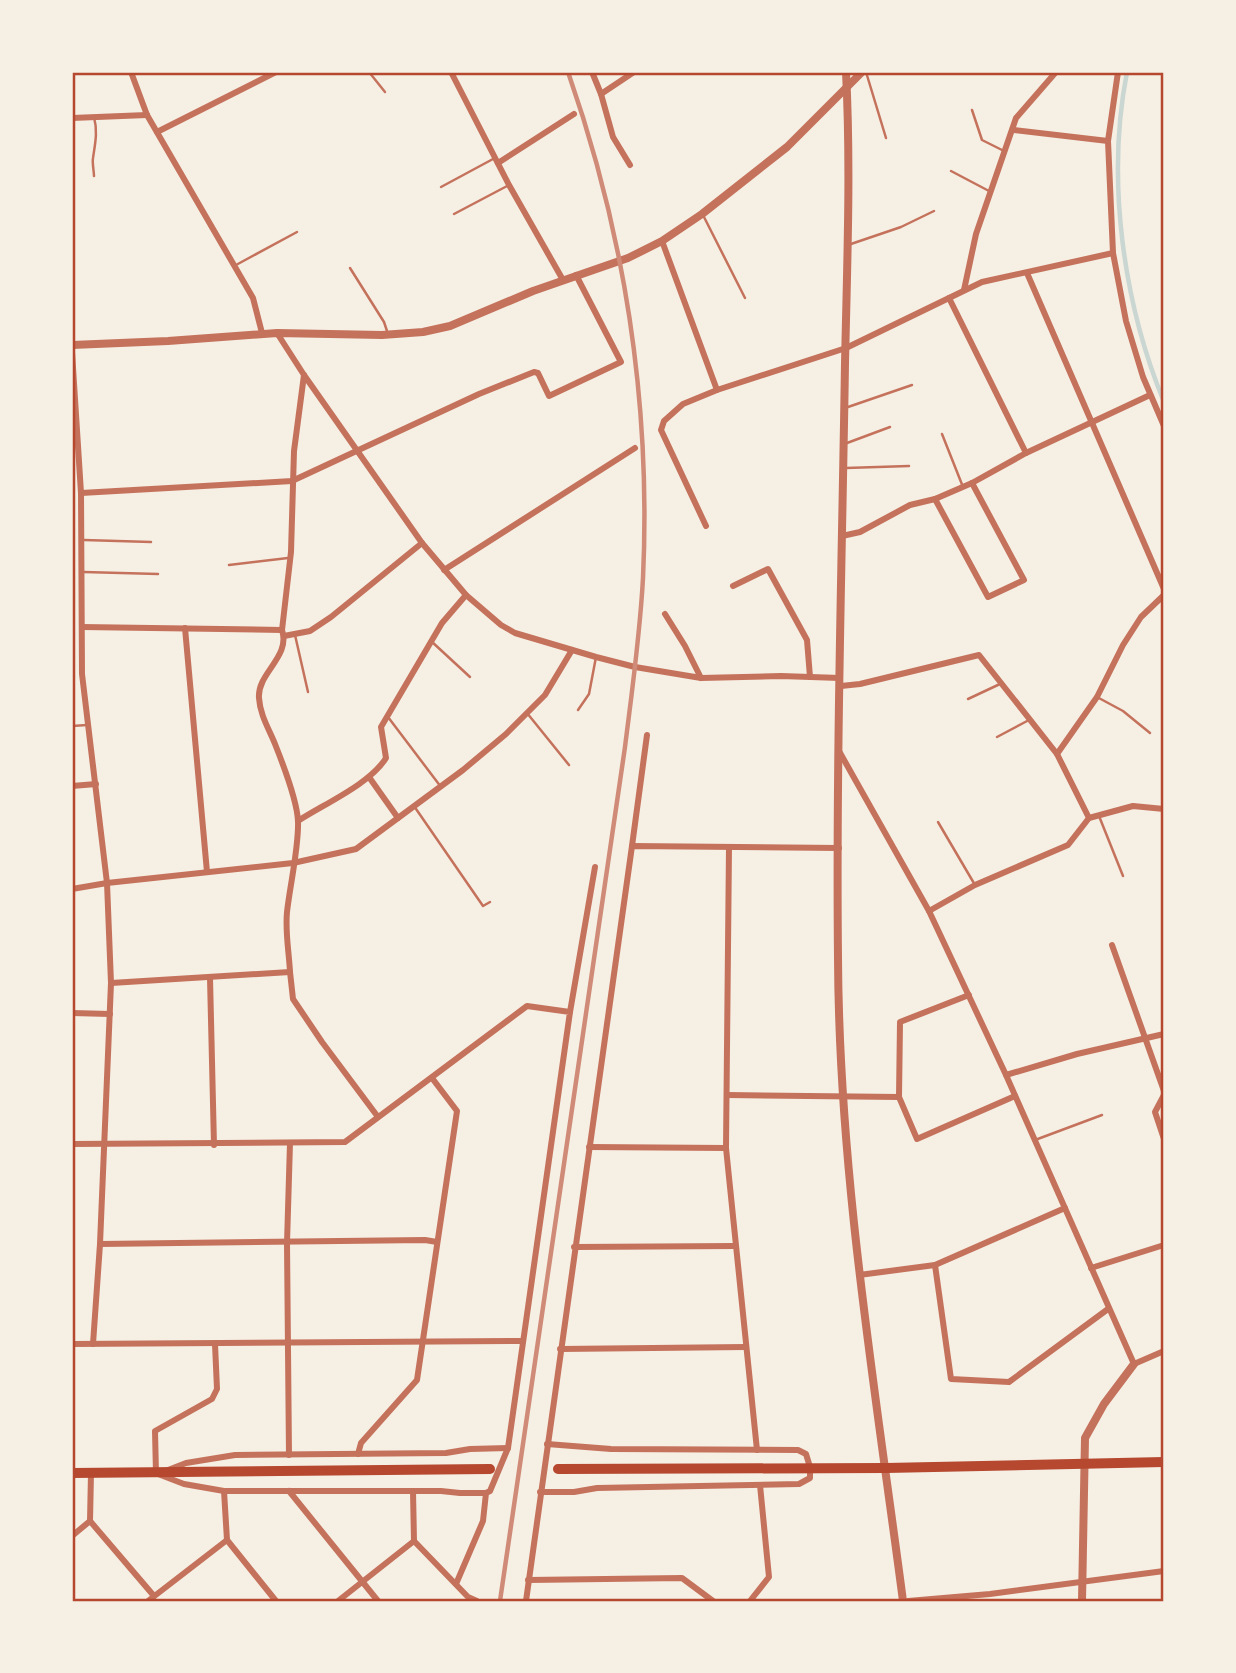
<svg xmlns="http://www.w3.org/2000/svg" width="1236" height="1673" viewBox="0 0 1236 1673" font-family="'Sofia Sans Condensed',sans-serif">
  <rect width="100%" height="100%" fill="#f6efe4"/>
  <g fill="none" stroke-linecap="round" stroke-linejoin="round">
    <path stroke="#c9d6d2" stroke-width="4.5" d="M1127,72C1106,179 1123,302 1164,402"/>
    <g stroke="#c5725c" stroke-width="2.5">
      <path d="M369,72L385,92"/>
      <path d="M866,72L886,138"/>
      <path d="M972,110L982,140L1004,151"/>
      <path d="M94,117C98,132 95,144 93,158C92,163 94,171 94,176"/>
      <path d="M951,171L989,191"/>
      <path d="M441,187L493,159"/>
      <path d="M454,214L509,185"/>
      <path d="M704,217L745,298"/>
      <path d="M848,245L901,227L934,211"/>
      <path d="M236,265L297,232"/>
      <path d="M350,268L384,322L387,331"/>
      <path d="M848,407L912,385"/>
      <path d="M942,434L963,487"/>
      <path d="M847,443L890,427"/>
      <path d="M846,468L909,466"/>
      <path d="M84,540L151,542"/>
      <path d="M229,565L288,558"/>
      <path d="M84,572L158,574"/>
      <path d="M295,635L308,692"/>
      <path d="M431,641L470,677"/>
      <path d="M1097,697L1123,711L1150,733"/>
      <path d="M968,699L1000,684"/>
      <path d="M578,710L589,694L596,657"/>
      <path d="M527,713L569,765"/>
      <path d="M388,717L441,787"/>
      <path d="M72,726L87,725"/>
      <path d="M997,737L1029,720"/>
      <path d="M414,806L483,906L490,902"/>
      <path d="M1099,816L1123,876"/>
      <path d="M938,822L975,885"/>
      <path d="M1035,1140L1102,1115"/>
    </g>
    <g stroke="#c5725c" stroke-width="6">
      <path d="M131,72L147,115L253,298L262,333"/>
      <path d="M451,72L509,185L563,280"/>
      <path d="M592,72L601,94L634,72"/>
      <path d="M1118,72L1108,141L1113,253L1126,321L1143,377L1164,426"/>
      <path d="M601,94L613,137L630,165"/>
      <path d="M72,118L147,115"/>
      <path d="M1014,130L1108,141"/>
      <path d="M157,132L276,72"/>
      <path d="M498,163L574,114"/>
      <path d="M662,241L717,390"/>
      <path d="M1027,273L1164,589"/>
      <path d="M964,290L976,234L1016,118L1056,72"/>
      <path d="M949,298L1026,453"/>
      <path d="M277,333L304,375L422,543L466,595L501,625L515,633L596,657L635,667L701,678L781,676L840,678"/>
      <path d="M72,352L81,493L82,674L107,883L111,983L100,1244L93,1344"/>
      <path d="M81,493L292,481L479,394L534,372L538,373L549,396L621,362L576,275"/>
      <path d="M935,499L988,597L1024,580L972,483"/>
      <path d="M706,526L661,430L664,421L683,404L717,390L846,348L982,282L1113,253"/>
      <path d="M842,536L860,532L910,505L935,499L972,483L1026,453L1150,395"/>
      <path d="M444,570L635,448"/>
      <path d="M733,586L768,569L807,640L810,677"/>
      <path d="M665,614L685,646L701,678"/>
      <path d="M82,627L282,630"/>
      <path d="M185,628L207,872"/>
      <path d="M284,636L310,631L331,617L422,543"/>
      <path d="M841,686L860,684L979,655L1057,754L1097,697L1123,645L1141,617L1164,595"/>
      <path d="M839,751L929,911L1006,1075L1134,1364L1164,1351"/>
      <path d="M1057,754L1089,818"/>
      <path d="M369,777L398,818"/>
      <path d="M72,786L96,784"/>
      <path d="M298,821C324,804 370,784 386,758L381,727L442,623L466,595"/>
      <path d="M632,846L647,735"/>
      <path d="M729,847L726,1148L757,1450"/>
      <path d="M72,889L107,883L293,863L356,849L463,770L506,734L545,695L572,650"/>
      <path d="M929,911L975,885L1068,845L1089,818L1133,806L1164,809"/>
      <path d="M1112,945L1164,1091"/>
      <path d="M290,972L293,999L322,1042L378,1117"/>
      <path d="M210,978L214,1145"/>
      <path d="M111,983L290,972C289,952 285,932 287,912C290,885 299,847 298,821C297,801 283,764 275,744C269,729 260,715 259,698C257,673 291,657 282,630L291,552L294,451L304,375"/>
      <path d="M570,1012L595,867"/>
      <path d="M72,1013L110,1014"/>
      <path d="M1006,1075L1077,1054L1164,1034"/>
      <path d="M727,1095L899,1097L900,1022L969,995"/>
      <path d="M1164,1095L1155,1112L1164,1139"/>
      <path d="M899,1097L917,1139L1015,1096"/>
      <path d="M72,1144L345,1142L527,1006L570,1012L508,1448L490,1491L486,1493L483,1521L456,1584"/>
      <path d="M589,1147L726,1148"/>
      <path d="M100,1244L425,1240L437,1242"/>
      <path d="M574,1247L735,1246"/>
      <path d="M935,1265L951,1379L1009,1382L1108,1309"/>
      <path d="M1091,1268L1164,1245"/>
      <path d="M859,1275L935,1265L1065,1208"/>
      <path d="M72,1344L523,1341"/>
      <path d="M560,1349L745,1347"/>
      <path d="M358,1454L361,1443L417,1380L457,1111L432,1078"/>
      <path d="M289,1455L287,1243L290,1143"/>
      <path d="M168,1470L186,1463L235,1455L446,1453L470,1449L508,1448"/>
      <path d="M91,1473L90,1521L154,1596"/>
      <path d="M156,1474L155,1431L212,1399L217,1389L215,1344"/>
      <path d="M158,1474L184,1484L224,1491H441L460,1493H486"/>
      <path d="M224,1491L227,1540L276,1601"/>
      <path d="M289,1491L378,1601"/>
      <path d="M413,1491L414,1541L468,1597L477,1601"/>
      <path d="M540,1492H574L597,1488L799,1484L810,1478V1467L806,1454L798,1450L611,1449L547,1444"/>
      <path d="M72,1536L90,1521"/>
      <path d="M528,1580L682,1578L713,1601"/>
      <path d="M148,1601L227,1540"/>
      <path d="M338,1601L414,1541"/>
      <path d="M526,1601L632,846L839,848"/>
      <path d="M750,1601L769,1577L760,1485"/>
      <path d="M908,1601L990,1594L1164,1571"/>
    </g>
    <g stroke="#c5725c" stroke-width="8">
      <path d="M846,72C851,169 847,267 845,364C842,562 836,760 838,958C839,1174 875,1387 903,1601"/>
      <path d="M72,345L168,341L277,333L382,335L423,332L450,326L533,291L628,258L662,241L702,214L787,147L862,72"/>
      <path d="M1082,1601L1085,1438L1104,1404L1134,1364"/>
    </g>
    <g stroke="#b5482f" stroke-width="10">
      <path d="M558,1469L886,1468L1164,1462"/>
      <path d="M72,1473L490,1469"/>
    </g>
    <path stroke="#cf8b77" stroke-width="4.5" d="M500,1601L625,747C632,691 640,635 643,578C651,405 625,235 568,72"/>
  </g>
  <rect width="1236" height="1673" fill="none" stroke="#f6efe4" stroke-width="147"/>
  <rect x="74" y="74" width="1088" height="1526" fill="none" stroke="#b5482f" stroke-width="2.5"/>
</svg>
